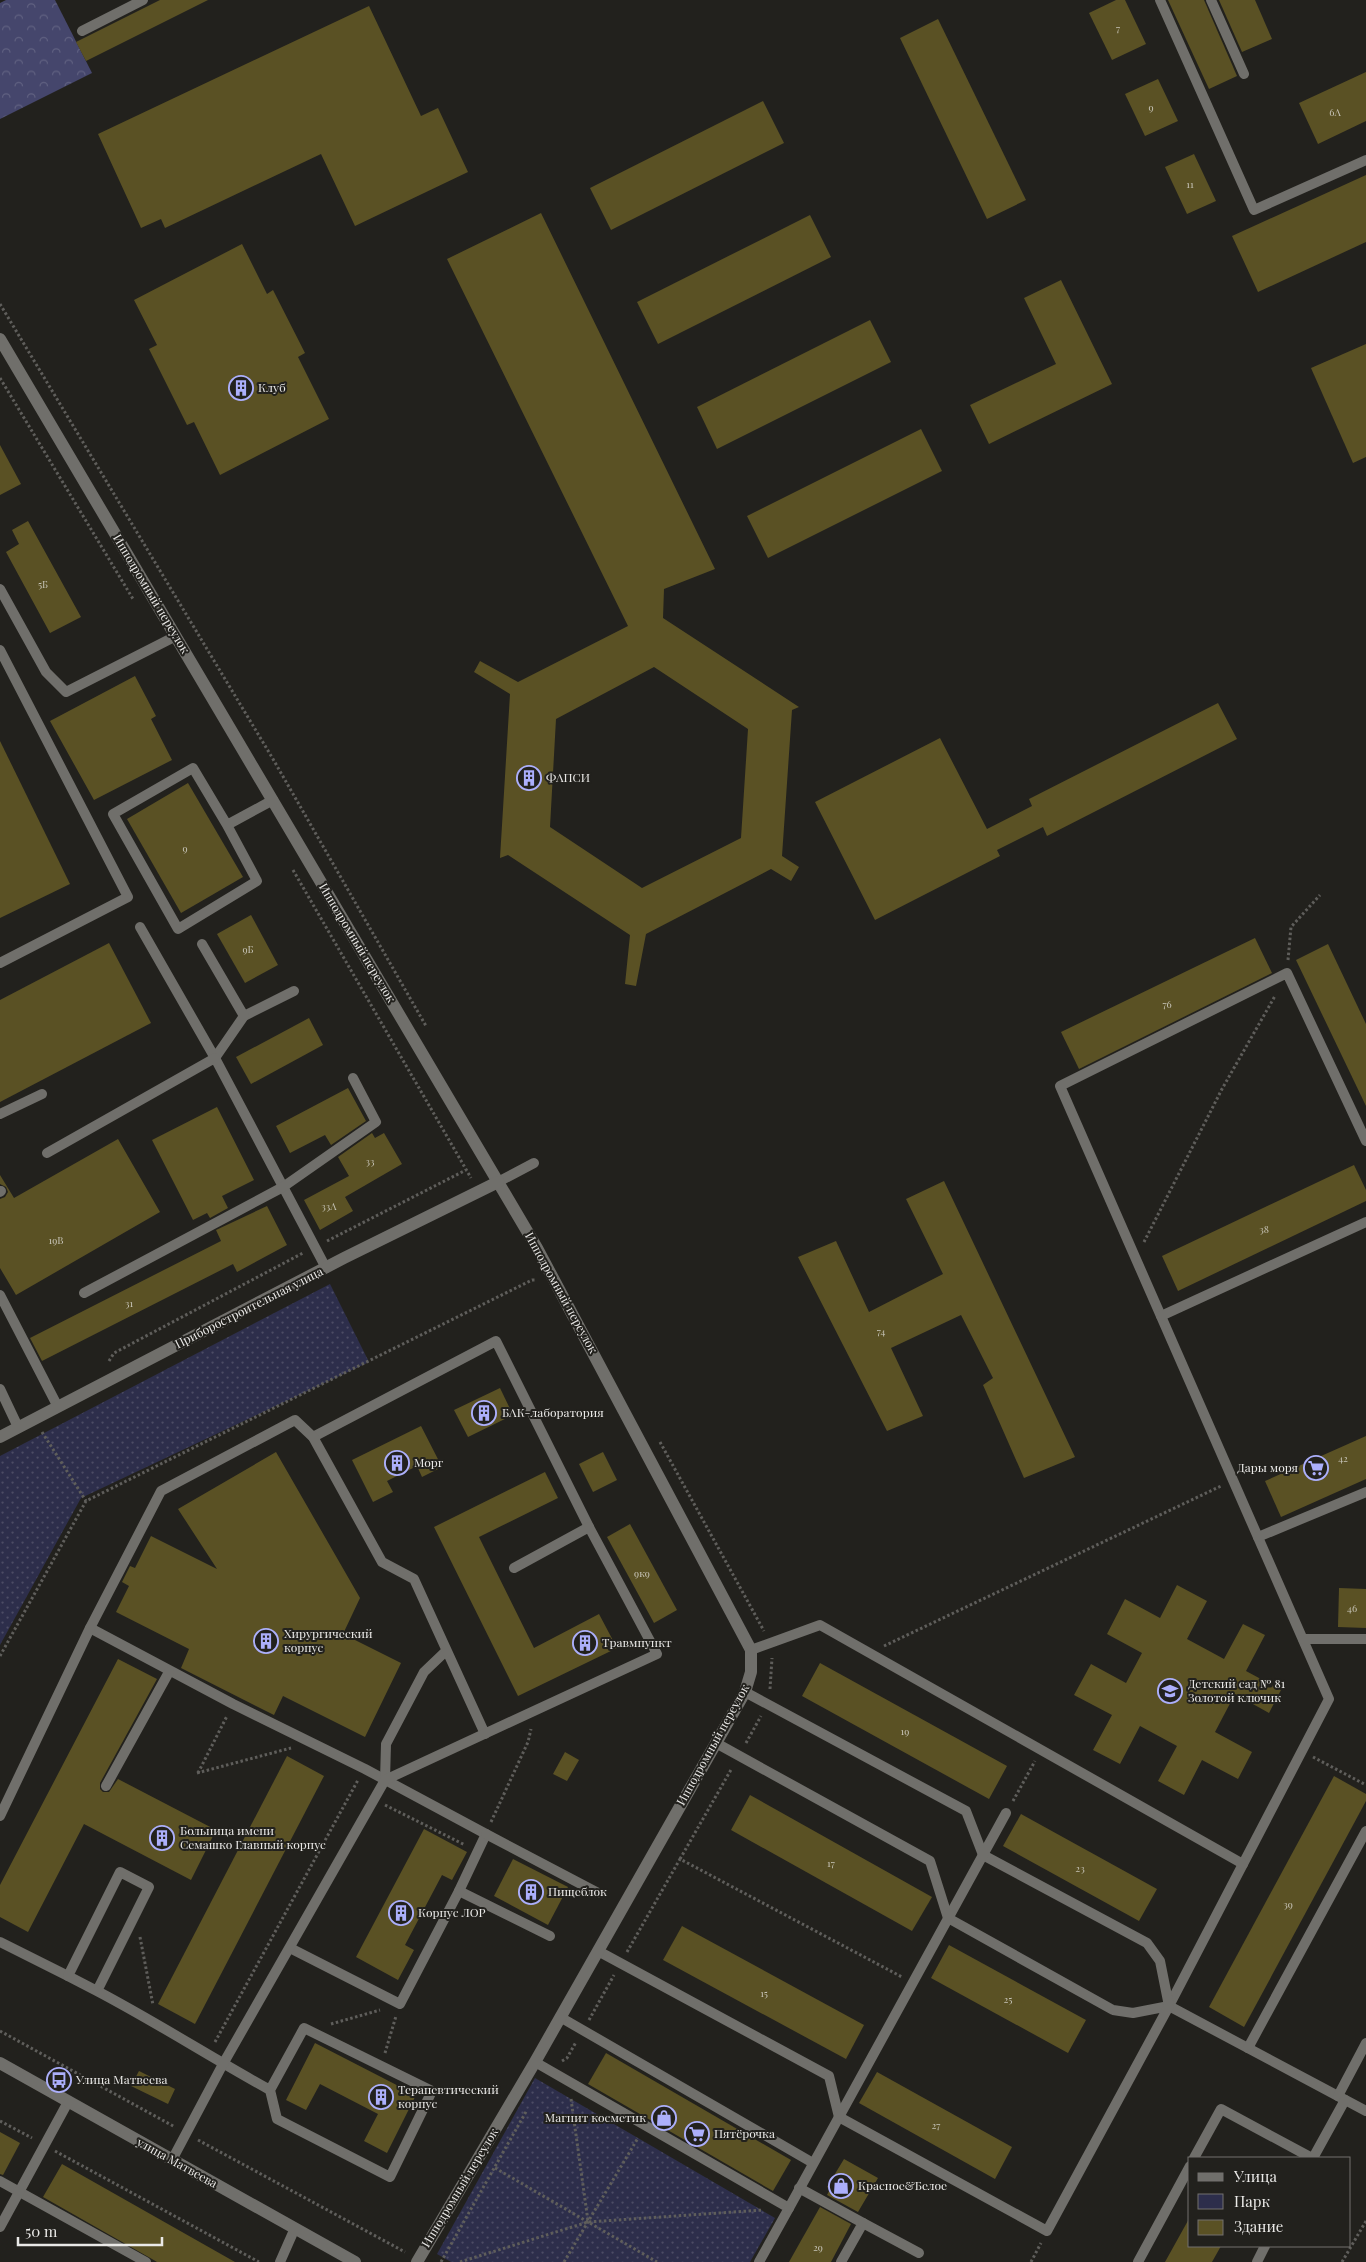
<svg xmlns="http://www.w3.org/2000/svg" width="1366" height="2262" viewBox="0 0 1366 2262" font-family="'Playfair Display',serif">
  <defs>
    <pattern id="green-dots" width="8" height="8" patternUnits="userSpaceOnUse" patternTransform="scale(1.25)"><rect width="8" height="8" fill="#2d2e4b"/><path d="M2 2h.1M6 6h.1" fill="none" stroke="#4c4c65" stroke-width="1.8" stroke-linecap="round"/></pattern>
    <pattern id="forest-crowns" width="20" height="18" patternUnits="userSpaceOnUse" patternTransform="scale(1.25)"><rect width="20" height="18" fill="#45466c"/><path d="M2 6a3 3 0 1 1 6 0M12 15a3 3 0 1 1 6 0" fill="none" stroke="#606181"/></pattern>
  </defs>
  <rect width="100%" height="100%" fill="#22211d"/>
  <g fill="url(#green-dots)">
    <path d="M330,1284L369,1362L81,1498L0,1645V1456Z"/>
    <path d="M535,2078L775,2218L750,2262H451L437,2254Z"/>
  </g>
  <path fill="url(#forest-crowns)" d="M6,0H55L92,73L0,119V3Z"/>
  <g fill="#5a5124" fill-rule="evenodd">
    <path d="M160,0H208L86,61L76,42Z"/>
    <path d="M1116,0H1125L1146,44L1112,60L1089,13Z"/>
    <path d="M1168,0H1204L1237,76L1209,89Z"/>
    <path d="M1219,0H1255L1272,39L1242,52Z"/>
    <path d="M369,6L421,116L438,108L468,172L355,226L321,154L165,228L161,219L141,228L98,134Z"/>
    <path d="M938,19L1026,200L987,219L900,38Z"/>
    <path d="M1366,72V121L1318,144L1299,103Z"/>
    <path d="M1158,79L1178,121L1145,136L1125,94Z"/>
    <path d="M763,101L784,143L611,230L590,188Z"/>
    <path d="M1194,154L1216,201L1187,214L1165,167Z"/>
    <path d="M1366,175V242L1258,292L1232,236Z"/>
    <path d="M541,213L715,569L664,589L663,618L799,707L792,710L782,856L799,867L791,881L771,869L646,934L636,986L625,984L630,935L508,855L500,858L510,694L474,672L480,661L518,682L628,626L447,259ZM654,667L748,729L741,838L642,888L550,827L556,719Z"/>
    <path d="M810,215L831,257L658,344L637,302Z"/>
    <path d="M242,244L267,294L273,290L305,353L298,357L329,419L220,475L194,422L187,425L149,349L157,345L134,300Z"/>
    <path d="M1061,280L1112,384L989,444L970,405L1056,364L1024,298Z"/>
    <path d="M870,320L891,362L717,449L697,407Z"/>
    <path d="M1366,344V457L1353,463L1311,368Z"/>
    <path d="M921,429L942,471L768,558L747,516Z"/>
    <path d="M0,445L21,484L0,495Z"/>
    <path d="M28,521L81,617L50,633L6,552L19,544L12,530Z"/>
    <path d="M135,676L156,716L151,719L172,760L94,800L50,721Z"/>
    <path d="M1218,703L1237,739L1047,836L1043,827L997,850L1000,856L875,920L815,802L940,738L987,829L1032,806L1029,799Z"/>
    <path d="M0,741L70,884L0,918Z"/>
    <path d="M188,783L243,877L181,913L127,819Z"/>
    <path d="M251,915L278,965L245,983L217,934Z"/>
    <path d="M1255,938L1272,973L1079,1069L1061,1032Z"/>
    <path d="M109,943L151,1023L0,1102V1000Z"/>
    <path d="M1328,944L1366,1024V1106L1296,960Z"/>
    <path d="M309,1018L323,1045L251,1084L236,1057Z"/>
    <path d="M348,1088L366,1121L331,1145L325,1135L290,1153L276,1126Z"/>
    <path d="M217,1107L254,1180L222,1196L228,1208L210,1218L207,1213L193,1220L152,1140Z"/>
    <path d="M372,1133L375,1138L384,1133L402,1164L345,1197L353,1211L320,1230L304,1200L349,1176L338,1157Z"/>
    <path d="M118,1139L160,1212L16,1295L0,1268V1199L5,1197L8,1192L6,1187L0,1184V1175L14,1198Z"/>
    <path d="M1354,1165L1366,1190V1201L1178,1291L1162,1256Z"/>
    <path d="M944,1181L1075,1457L1024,1478L983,1385L993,1378L961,1315L891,1348L923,1416L887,1431L798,1257L836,1241L869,1312L943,1274L906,1199Z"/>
    <path d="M267,1206L287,1245L237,1272L233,1264L42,1361L30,1338L221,1241L216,1230Z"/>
    <path d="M500,1388L513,1415L468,1437L454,1410Z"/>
    <path d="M421,1426L442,1467L422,1477L417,1466L387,1481L393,1492L373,1502L352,1460Z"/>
    <path d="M1366,1436V1479L1281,1517L1265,1481Z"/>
    <path d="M276,1452L360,1598L343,1634L401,1663L365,1737L283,1696L274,1715L181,1668L189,1649L116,1612L129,1586L122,1582L130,1566L135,1568L151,1536L217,1569L178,1509Z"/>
    <path d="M603,1452L617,1480L593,1492L579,1464Z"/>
    <path d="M545,1472L558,1498L479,1537L534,1648L599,1614L617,1648L518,1696L434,1527Z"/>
    <path d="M630,1524L677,1610L654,1623L607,1537Z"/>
    <path d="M1177,1585L1207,1601L1187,1639L1224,1659L1243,1624L1265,1635L1246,1671L1281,1690L1269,1713L1235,1694L1215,1732L1252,1752L1238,1779L1202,1760L1184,1795L1158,1781L1177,1746L1140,1726L1120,1764L1093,1750L1112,1715L1074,1695L1091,1664L1126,1683L1142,1653L1107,1634L1125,1599L1160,1618Z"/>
    <path d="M1339,1588L1366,1589V1628L1338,1627Z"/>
    <path d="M118,1659L157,1679L100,1783V1789L103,1792H109L118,1779L216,1830L191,1880L84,1824L28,1932L0,1917V1885Z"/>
    <path d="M820,1663L1007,1766L989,1799L802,1696Z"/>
    <path d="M565,1752L579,1760L567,1781L553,1774Z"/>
    <path d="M287,1756L324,1776L195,2024L158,2004Z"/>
    <path d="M1334,1776L1366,1794V1801L1244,2027L1209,2007Z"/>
    <path d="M750,1795L932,1897L912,1931L731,1830Z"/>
    <path d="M1021,1814L1157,1889L1139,1921L1003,1846Z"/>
    <path d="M424,1829L467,1852L452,1880L442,1875L405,1945L414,1950L398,1980L356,1957Z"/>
    <path d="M513,1859L568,1887L548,1925L494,1896Z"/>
    <path d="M682,1926L864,2025L846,2059L663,1960Z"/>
    <path d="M949,1945L1086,2020L1068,2053L931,1978Z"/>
    <path d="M315,2043L416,2095L387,2153L364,2141L378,2114L320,2084L306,2110L286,2100Z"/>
    <path d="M606,2053L791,2160L773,2191L588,2084Z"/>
    <path d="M139,2071L175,2089L168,2104L131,2086Z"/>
    <path d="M877,2072L1012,2147L995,2179L859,2103Z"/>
    <path d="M0,2132L20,2143L3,2175L0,2174Z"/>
    <path d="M844,2159L878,2178L858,2212L827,2195L830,2189L827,2187Z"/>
    <path d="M62,2164L235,2262H157L152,2259L43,2197Z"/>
    <path d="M820,2207L851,2224L831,2262H789Z"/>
    <path d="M1190,2217V2246H1221L1212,2262H1165Z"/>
  </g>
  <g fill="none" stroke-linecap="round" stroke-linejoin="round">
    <g stroke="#5f5e5b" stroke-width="3" stroke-dasharray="2.5 2.5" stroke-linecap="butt">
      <path d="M0,304L273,759L426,1026"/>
      <path d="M0,378L133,599"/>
      <path d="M293,870L471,1178"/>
      <path d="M1288,960L1291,927L1320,895"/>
      <path d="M327,1241L466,1170"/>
      <path d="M1144,1242L1222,1089L1275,996"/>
      <path d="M109,1361L114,1353L303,1253"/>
      <path d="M42,1432L86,1501"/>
      <path d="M660,1442L764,1631"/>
      <path d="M884,1646L1221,1486"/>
      <path d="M0,1656L86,1501L532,1280H536"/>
      <path d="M770,1689L772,1658"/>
      <path d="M746,1743L761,1716"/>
      <path d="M1313,1757L1366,1785"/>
      <path d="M197,1773L291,1748"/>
      <path d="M198,1773L227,1716"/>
      <path d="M1013,1801L1035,1761"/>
      <path d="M385,1805L465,1845"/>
      <path d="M491,1822L528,1742L531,1729"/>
      <path d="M680,1859L732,1768"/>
      <path d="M140,1937L153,2005"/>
      <path d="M627,1952L680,1859L902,1977"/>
      <path d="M589,2020L614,1975"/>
      <path d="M331,2024L380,2010"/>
      <path d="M0,2031L175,2127"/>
      <path d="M215,2042L358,1780"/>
      <path d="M385,2053L396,2016"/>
      <path d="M562,2061L567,2058L576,2042"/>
      <path d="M571,2099L588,2221"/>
      <path d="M0,2121L32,2138"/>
      <path d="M198,2140L405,2252"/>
      <path d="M55,2151L259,2262"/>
      <path d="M495,2168L657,2262"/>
      <path d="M441,2262L527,2110"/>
      <path d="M460,2262L588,2222L763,2210"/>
      <path d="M564,2262L638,2138"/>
      <path d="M1031,2262L1041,2243"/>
      <path d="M1342,2262L1366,2221"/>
    </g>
    <g stroke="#706f6b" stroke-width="10">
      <path d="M1160,0L1254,210L1366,160"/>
      <path d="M1211,0L1244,74"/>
      <path d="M82,31L143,0"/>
      <path d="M0,589L46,672L66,692L176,636"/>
      <path d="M0,650L128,897L0,963"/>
      <path d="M227,825L257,881L178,929L113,814L193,768L227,825L273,800"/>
      <path d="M140,927L215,1058L244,1016L294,991"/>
      <path d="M202,944L244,1016"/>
      <path d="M0,1114L42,1094"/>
      <path d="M1366,1141L1287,973L1060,1086L1329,1699L1169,2006L1366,2111"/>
      <path d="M47,1153L215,1058L326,1268"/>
      <path d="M498,1182L534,1163"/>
      <path d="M0,1192L1,1191"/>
      <path d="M84,1293L283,1187L376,1122L353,1078"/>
      <path d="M0,1295L58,1407"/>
      <path d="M1161,1316L1366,1222"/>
      <path d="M0,1389L18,1427"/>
      <path d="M313,1437L496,1341L589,1527"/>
      <path d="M1258,1537L1366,1492"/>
      <path d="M90,1628L233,1704L365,1769L486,1834L459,1891L400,2004L290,1948"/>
      <path d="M1303,1639H1366"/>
      <path d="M751,1650L820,1625L1243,1864"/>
      <path d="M716,1743L930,1861L948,1918L1113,2010L1133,2013L1169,2006"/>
      <path d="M385,1780L386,1744L424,1672L446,1651"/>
      <path d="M106,1786L169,1672"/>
      <path d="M0,1816L90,1628L161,1491L295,1420L313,1437L382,1562L414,1579L485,1734"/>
      <path d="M486,1834L598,1893"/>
      <path d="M459,1891L550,1936"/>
      <path d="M0,1942L68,1976"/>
      <path d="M598,1951L829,2076L839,2117L1047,2231L1169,2006L1160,1961L1147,1943L983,1855L966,1811L745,1692"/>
      <path d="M97,1991L68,1976L120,1872L149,1887L97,1991C156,2022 212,2058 270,2090L277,2119L390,2177L432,2091L304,2028L270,2090"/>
      <path d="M560,2017L813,2163"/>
      <path d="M1248,2048L1366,1831"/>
      <path d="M535,2062L789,2208L759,2262"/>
      <path d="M1338,2096L1366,2043"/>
      <path d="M1194,2158L1221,2109L1312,2158"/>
      <path d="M1313,2158L1345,2100"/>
      <path d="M172,2160L223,2064L385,1780L657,1654L589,1527L514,1568"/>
      <path d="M0,2181L146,2262"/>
      <path d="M799,2188L863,2223L841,2262"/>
      <path d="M789,2208L1006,1813"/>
      <path d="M863,2223L919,2253"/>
      <path d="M0,2227L68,2102"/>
      <path d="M280,2262L295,2228"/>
      <path d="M1138,2262L1190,2166"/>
      <path d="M1257,2262L1265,2246"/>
    </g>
    <g stroke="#706f6b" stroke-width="12">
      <path d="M0,339L537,1248L751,1650V1672L745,1692L535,2062L417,2262"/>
      <path d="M0,1437L344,1258L498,1182"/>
    </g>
    <path stroke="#706f6b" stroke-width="12" d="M0,2063L355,2262"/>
  </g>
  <defs>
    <symbol id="building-ring" viewBox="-11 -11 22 22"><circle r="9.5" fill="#22211d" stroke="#acaffb" stroke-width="1.5"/><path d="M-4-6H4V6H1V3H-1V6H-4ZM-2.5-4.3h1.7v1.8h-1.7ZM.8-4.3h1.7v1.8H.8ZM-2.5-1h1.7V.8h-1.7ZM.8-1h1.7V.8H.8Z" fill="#acaffb"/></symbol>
    <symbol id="supermarket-ring" viewBox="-11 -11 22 22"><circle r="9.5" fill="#22211d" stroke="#acaffb" stroke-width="1.5"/><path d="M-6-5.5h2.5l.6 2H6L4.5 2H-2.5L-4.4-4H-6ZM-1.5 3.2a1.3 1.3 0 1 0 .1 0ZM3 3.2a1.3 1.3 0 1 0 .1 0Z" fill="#acaffb"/></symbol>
    <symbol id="school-ring" viewBox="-11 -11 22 22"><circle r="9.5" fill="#22211d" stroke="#acaffb" stroke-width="1.5"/><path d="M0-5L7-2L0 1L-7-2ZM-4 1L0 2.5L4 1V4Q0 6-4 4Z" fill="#acaffb"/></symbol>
    <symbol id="bus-ring" viewBox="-11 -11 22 22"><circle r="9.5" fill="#22211d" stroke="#acaffb" stroke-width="1.5"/><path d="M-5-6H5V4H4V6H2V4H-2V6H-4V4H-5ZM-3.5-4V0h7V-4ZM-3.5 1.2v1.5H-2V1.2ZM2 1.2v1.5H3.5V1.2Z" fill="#acaffb"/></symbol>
    <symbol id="shop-ring" viewBox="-11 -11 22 22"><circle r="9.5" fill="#22211d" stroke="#acaffb" stroke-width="1.5"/><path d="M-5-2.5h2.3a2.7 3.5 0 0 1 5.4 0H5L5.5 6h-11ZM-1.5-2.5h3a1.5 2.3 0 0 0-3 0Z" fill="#acaffb"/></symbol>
  </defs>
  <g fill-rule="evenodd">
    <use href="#building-ring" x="227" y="374" width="28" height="28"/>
    <use href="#building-ring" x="515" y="764" width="28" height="28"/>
    <use href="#building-ring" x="470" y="1399" width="28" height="28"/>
    <use href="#building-ring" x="383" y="1449" width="28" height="28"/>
    <use href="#supermarket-ring" x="1302" y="1454" width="28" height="28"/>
    <use href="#building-ring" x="252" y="1627" width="28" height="28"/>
    <use href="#building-ring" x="571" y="1629" width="28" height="28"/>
    <use href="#school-ring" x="1156" y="1677" width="28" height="28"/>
    <use href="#building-ring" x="148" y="1824" width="28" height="28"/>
    <use href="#building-ring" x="517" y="1878" width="28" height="28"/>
    <use href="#building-ring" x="387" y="1899" width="28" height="28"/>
    <use href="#bus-ring" x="45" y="2066" width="28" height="28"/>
    <use href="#building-ring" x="367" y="2083" width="28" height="28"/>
    <use href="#shop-ring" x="650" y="2104" width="28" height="28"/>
    <use href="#supermarket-ring" x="683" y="2120" width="28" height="28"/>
    <use href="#shop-ring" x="827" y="2172" width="28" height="28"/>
  </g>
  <g text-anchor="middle" stroke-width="4" stroke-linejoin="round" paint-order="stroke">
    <g font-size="10" fill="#c6c3b6">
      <text x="1118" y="32">7</text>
      <text x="1151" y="111">9</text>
      <text x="1335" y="116">6А</text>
      <text x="1190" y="188">11</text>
      <text x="43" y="588">5Б</text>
      <text x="185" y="852">9</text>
      <text x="248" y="953">9Б</text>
      <text x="1167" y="1008">76</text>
      <text x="370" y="1165">33</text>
      <text x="329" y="1210">33А</text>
      <text x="1264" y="1233">38</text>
      <text x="56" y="1244">19В</text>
      <text x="129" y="1307">31</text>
      <text x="881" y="1335">74</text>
      <text x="1343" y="1462">42</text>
      <text x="642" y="1577">9к9</text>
      <text x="1352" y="1612">46</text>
      <text x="905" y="1735">19</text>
      <text x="831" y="1867">17</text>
      <text x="1080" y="1872">23</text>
      <text x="1288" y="1908">39</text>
      <text x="764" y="1997">15</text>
      <text x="1008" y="2003">25</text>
      <text x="936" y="2129">27</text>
      <text x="818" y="2251">29</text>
    </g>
    <g font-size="12" fill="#eae9e7" stroke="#22211d" text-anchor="start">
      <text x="258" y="392">Клуб</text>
      <text x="546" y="782">ФАПСИ</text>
      <text x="502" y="1417">БАК-лаборатория</text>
      <text x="414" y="1467">Морг</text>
      <text x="1298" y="1472" text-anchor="end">Дары моря</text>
      <text x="284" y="1638">Хирургический<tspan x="284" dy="14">корпус</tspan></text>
      <text x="602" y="1647">Травмпункт</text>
      <text x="1188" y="1688">Детский сад № 81<tspan x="1188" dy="14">Золотой ключик</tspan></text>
      <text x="180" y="1835">Больница имени<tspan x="180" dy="14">Семашко Главный корпус</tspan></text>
      <text x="548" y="1896">Пищеблок</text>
      <text x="418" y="1917">Корпус ЛОР</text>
      <text x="76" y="2084">Улица Матвеева</text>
      <text x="398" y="2094">Терапевтический<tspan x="398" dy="14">корпус</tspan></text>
      <text x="646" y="2122" text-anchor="end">Магнит косметик</text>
      <text x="714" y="2138">Пятёрочка</text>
      <text x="858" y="2190">Красное&amp;Белое</text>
    </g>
    <g font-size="12" fill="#eae9e7" stroke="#22211d">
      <text transform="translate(151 594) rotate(59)" y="4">Ипподромный переулок</text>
      <text transform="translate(357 943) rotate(59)" y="4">Ипподромный переулок</text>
      <text transform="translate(561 1293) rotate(61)" y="4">Ипподромный переулок</text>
      <text transform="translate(249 1308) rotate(-27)" y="4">Приборостроительная улица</text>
      <text transform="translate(713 1745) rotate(-61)" y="4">Ипподромный переулок</text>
      <text transform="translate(177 2163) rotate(29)" y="4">улица Матвеева</text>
      <text transform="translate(460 2188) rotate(-59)" y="4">Ипподромный переулок</text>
    </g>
  </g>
  <rect x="1188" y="2157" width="162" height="90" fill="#22211d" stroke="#72716e"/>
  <rect x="1198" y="2173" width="25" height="8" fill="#706f6b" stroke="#72716e"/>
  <text x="1234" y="2182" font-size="15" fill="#eae9e7">Улица</text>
  <rect x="1198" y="2194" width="25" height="15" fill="#2d2e4b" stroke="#72716e"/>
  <text x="1234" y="2207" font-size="15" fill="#eae9e7">Парк</text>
  <rect x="1198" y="2220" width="25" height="15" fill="#5a5124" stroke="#72716e"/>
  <text x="1234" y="2232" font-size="15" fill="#eae9e7">Здание</text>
  <path d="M18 2237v8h144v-8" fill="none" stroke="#eae9e7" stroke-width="2.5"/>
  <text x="25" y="2237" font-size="15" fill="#eae9e7" stroke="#22211d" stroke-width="4" paint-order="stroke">50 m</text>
</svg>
